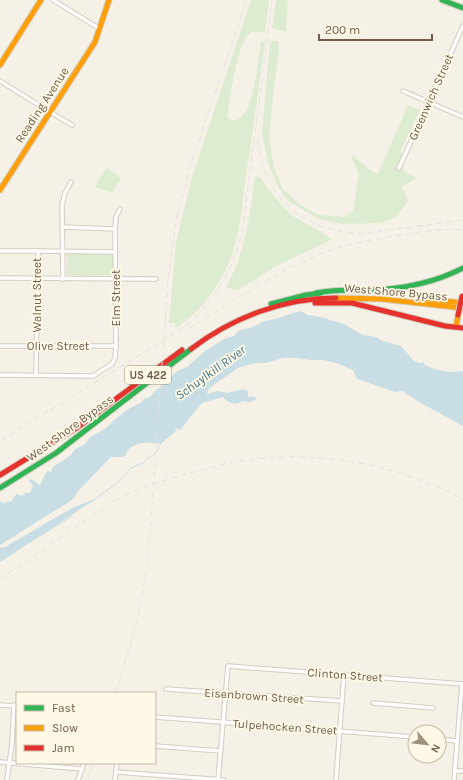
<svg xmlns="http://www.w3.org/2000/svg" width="463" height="780" viewBox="0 0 463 780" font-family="Karla,sans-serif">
  <rect width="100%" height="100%" fill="#f5f1e6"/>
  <g fill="#ddecd1">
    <path d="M251,0H269L265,33C260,32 254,31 250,33C237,42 230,100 227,117L232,120C236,120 240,119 243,115C255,100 258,61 261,41L265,42C259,84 254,126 247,168C244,186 243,204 240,222C233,265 213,303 176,328L175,323H169L176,242L192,177Z"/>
    <path d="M276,0H288L286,32L272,28Z"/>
    <path d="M270,41H278L279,52L274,86L269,138L274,167L282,188L300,205L319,215L345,217L353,211L359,174L351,157L353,156L369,169L378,174L408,105L420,110L401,150L402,166L405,172L418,178L402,186L408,201L396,217L381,223L342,224L319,219L288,201L278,187L268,163L262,132Z"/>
    <path d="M108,166L109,170L121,178L112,193L95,187L100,177Z"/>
    <path d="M255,176L261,178L268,189L291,215L331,238V240L276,266L238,290L227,288V285C246,251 250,214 255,176Z"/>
    <rect x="67" y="254" width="46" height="21"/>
  </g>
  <g fill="#c9dee4">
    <path d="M300,311L308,315L326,318L330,320L342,323L363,335L376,337L383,341L401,346L413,360L420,363L423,362L425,365C436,371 450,373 463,371V426L419,402L402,391L395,392L357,379L353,370L339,364L324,360H310L297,358H283L266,363H255L238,368L215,384L208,390L207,394L218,391L227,393L244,389L248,391V397H254L257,399C252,402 249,403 244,401C234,405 231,405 223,397L202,403L180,430L176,428L175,432L160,444C147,442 131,440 125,456L121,457H111L80,489L72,500L0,545V501L4,503L12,501L14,497L17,494L22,496L25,493H30L33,486L29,481L30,479H31L40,485L47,471L51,472L53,467L71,455L75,449L85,444L90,437L105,429L114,420L130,408L141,403L145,398L150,397L155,391L161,387L177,371L187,367L205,351L226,338L234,336L238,331L253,327L264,321L275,319Z"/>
    <path d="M97,498L8,557L0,562V548L5,547L72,508Z"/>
  </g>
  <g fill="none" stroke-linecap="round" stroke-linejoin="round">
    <g stroke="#c9dee4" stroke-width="1">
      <path d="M91,502L116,484L131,468L143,463L157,451L161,443"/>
      <path d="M30,542L69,518L72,515"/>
    </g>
    <defs>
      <g id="street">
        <path d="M53,0L100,29"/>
        <path d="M0,81L50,112L72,125"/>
        <path d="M403,91L463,117"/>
        <path d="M399,168L463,26"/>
        <path d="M62,227L115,229"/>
        <path d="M0,251H38L36,375"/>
        <path d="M38,251L115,252"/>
        <path d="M0,278L156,279"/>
        <path d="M63,279L62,205L65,193L71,182"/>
        <path d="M0,346H116"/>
        <path d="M0,375L93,376L112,364L115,358L116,346L115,228L116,217L120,209"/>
        <path d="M166,689L342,701"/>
        <path d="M373,703L433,708"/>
        <path d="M0,705L17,706"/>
        <path d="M155,717L415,737"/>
        <path d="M439,739L457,741"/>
        <path d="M155,746L221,751"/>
        <path d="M0,762L82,769"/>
        <path d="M455,771H463"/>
        <path d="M116,772L224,780"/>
        <path d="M7,780L12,743L14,705"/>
        <path d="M78,780L84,763"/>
        <path d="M115,780L117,763"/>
        <path d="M218,780L228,666L463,684"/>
        <path d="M336,780L344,674"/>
        <path d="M454,780L462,684"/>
      </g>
      <g id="fast">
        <path d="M442,0L463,8"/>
        <path d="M316,293C335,289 352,290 371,290C403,289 434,283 463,268"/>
        <path d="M271,304L306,295L321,293"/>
        <path d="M0,488L56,453L191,349"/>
      </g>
      <g id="slow">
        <path d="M0,65L41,0"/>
        <path d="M0,190L95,42L109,0"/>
        <path d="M336,298L382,299L463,308"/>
        <path d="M420,298L463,303"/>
        <path d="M456,327L458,315"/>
      </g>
      <g id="jam">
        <path d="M315,303H352L445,326L463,328"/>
        <path d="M191,349C233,317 284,298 336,298"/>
        <path d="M0,475L78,427L182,350"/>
      </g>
    </defs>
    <use href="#street" stroke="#d3ccc2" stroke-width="5.5"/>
    <use href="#fast" stroke="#d5cec3" stroke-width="7"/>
    <use href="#slow" stroke="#d5cec3" stroke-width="7"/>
    <use href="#jam" stroke="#d5cec3" stroke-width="7"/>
    <use href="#street" stroke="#fefdfb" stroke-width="3.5"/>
    <use href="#fast" stroke="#30b455" stroke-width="5"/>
    <use href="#slow" stroke="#ff9f0a" stroke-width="5"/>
    <use href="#jam" stroke="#e5322d" stroke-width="5"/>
    <g stroke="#e4e1e3" stroke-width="1" stroke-dasharray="6 4" stroke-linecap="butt">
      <path d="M258,140C262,199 310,236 367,233L463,220"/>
      <path d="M188,329C236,301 281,267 334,249C355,242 378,239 400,235C421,232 441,228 463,230"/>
      <path d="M0,441L180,330C214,303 231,274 242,233L272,0"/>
      <path d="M0,579L116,500C142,486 170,478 198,471C210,468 222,464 234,462C298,451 367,458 427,483C439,487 451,493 463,499"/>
      <path d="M116,693L138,618L148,561L168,281L176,222L191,164L247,0"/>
      <path d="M88,780L93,763"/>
    </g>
    <defs>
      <path id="jam-bridge" d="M458,315L462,296"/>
    </defs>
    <use href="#jam-bridge" stroke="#d5cec3" stroke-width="7" stroke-linecap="butt"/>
    <use href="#jam-bridge" stroke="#e5322d" stroke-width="5"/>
  </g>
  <g text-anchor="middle" stroke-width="3.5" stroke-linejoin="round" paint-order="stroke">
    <rect fill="#fef8e6" stroke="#9b8b78" stroke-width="1" x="125" y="366" width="46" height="18" rx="3"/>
    <g font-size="11" font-weight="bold" fill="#705c49">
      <text x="148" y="379">US 422</text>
    </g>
    <g font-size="12" fill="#705c49" stroke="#fef8e6">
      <text transform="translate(431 97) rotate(-66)" y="4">Greenwich Street</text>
      <text transform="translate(42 105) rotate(-57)" y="4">Reading Avenue</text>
      <text transform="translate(396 292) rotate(5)" y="4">West Shore Bypass</text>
      <text transform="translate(37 295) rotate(-90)" y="4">Walnut Street</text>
      <text transform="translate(116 298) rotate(-90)" y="4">Elm Street</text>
      <text x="58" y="350">Olive Street</text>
      <text transform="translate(70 428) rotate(-36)" y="4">West Shore Bypass</text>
      <text transform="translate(345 675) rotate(4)" y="4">Clinton Street</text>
      <text transform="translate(254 696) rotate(4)" y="4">Eisenbrown Street</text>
      <text transform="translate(285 727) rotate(4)" y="4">Tulpehocken Street</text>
    </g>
    <g font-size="13" font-style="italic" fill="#47768a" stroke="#fef8e6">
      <text transform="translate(210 372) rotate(-36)" y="5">Schuylkill River</text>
    </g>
  </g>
  <rect x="16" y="692" width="140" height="72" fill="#fef8e6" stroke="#c5baa7"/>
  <rect x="24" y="705" width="20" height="6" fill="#30b455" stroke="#c5baa7"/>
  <text x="52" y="712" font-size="12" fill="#705c49">Fast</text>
  <rect x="24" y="725" width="20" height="6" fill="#ff9f0a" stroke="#c5baa7"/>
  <text x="52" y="732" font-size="12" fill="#705c49">Slow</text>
  <rect x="24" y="745" width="20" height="6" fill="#e5322d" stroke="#c5baa7"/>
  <text x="52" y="752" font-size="12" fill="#705c49">Jam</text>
  <g transform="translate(427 744) rotate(118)"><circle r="19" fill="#fef8e6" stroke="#c5baa7"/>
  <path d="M0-3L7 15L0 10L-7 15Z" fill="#9f9080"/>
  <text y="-6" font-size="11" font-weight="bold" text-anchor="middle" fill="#705c49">N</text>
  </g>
  <path d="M319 34v6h113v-6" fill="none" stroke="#705c49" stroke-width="2"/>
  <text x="325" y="34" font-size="12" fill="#705c49" stroke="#fef8e6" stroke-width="3" paint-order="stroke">200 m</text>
</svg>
